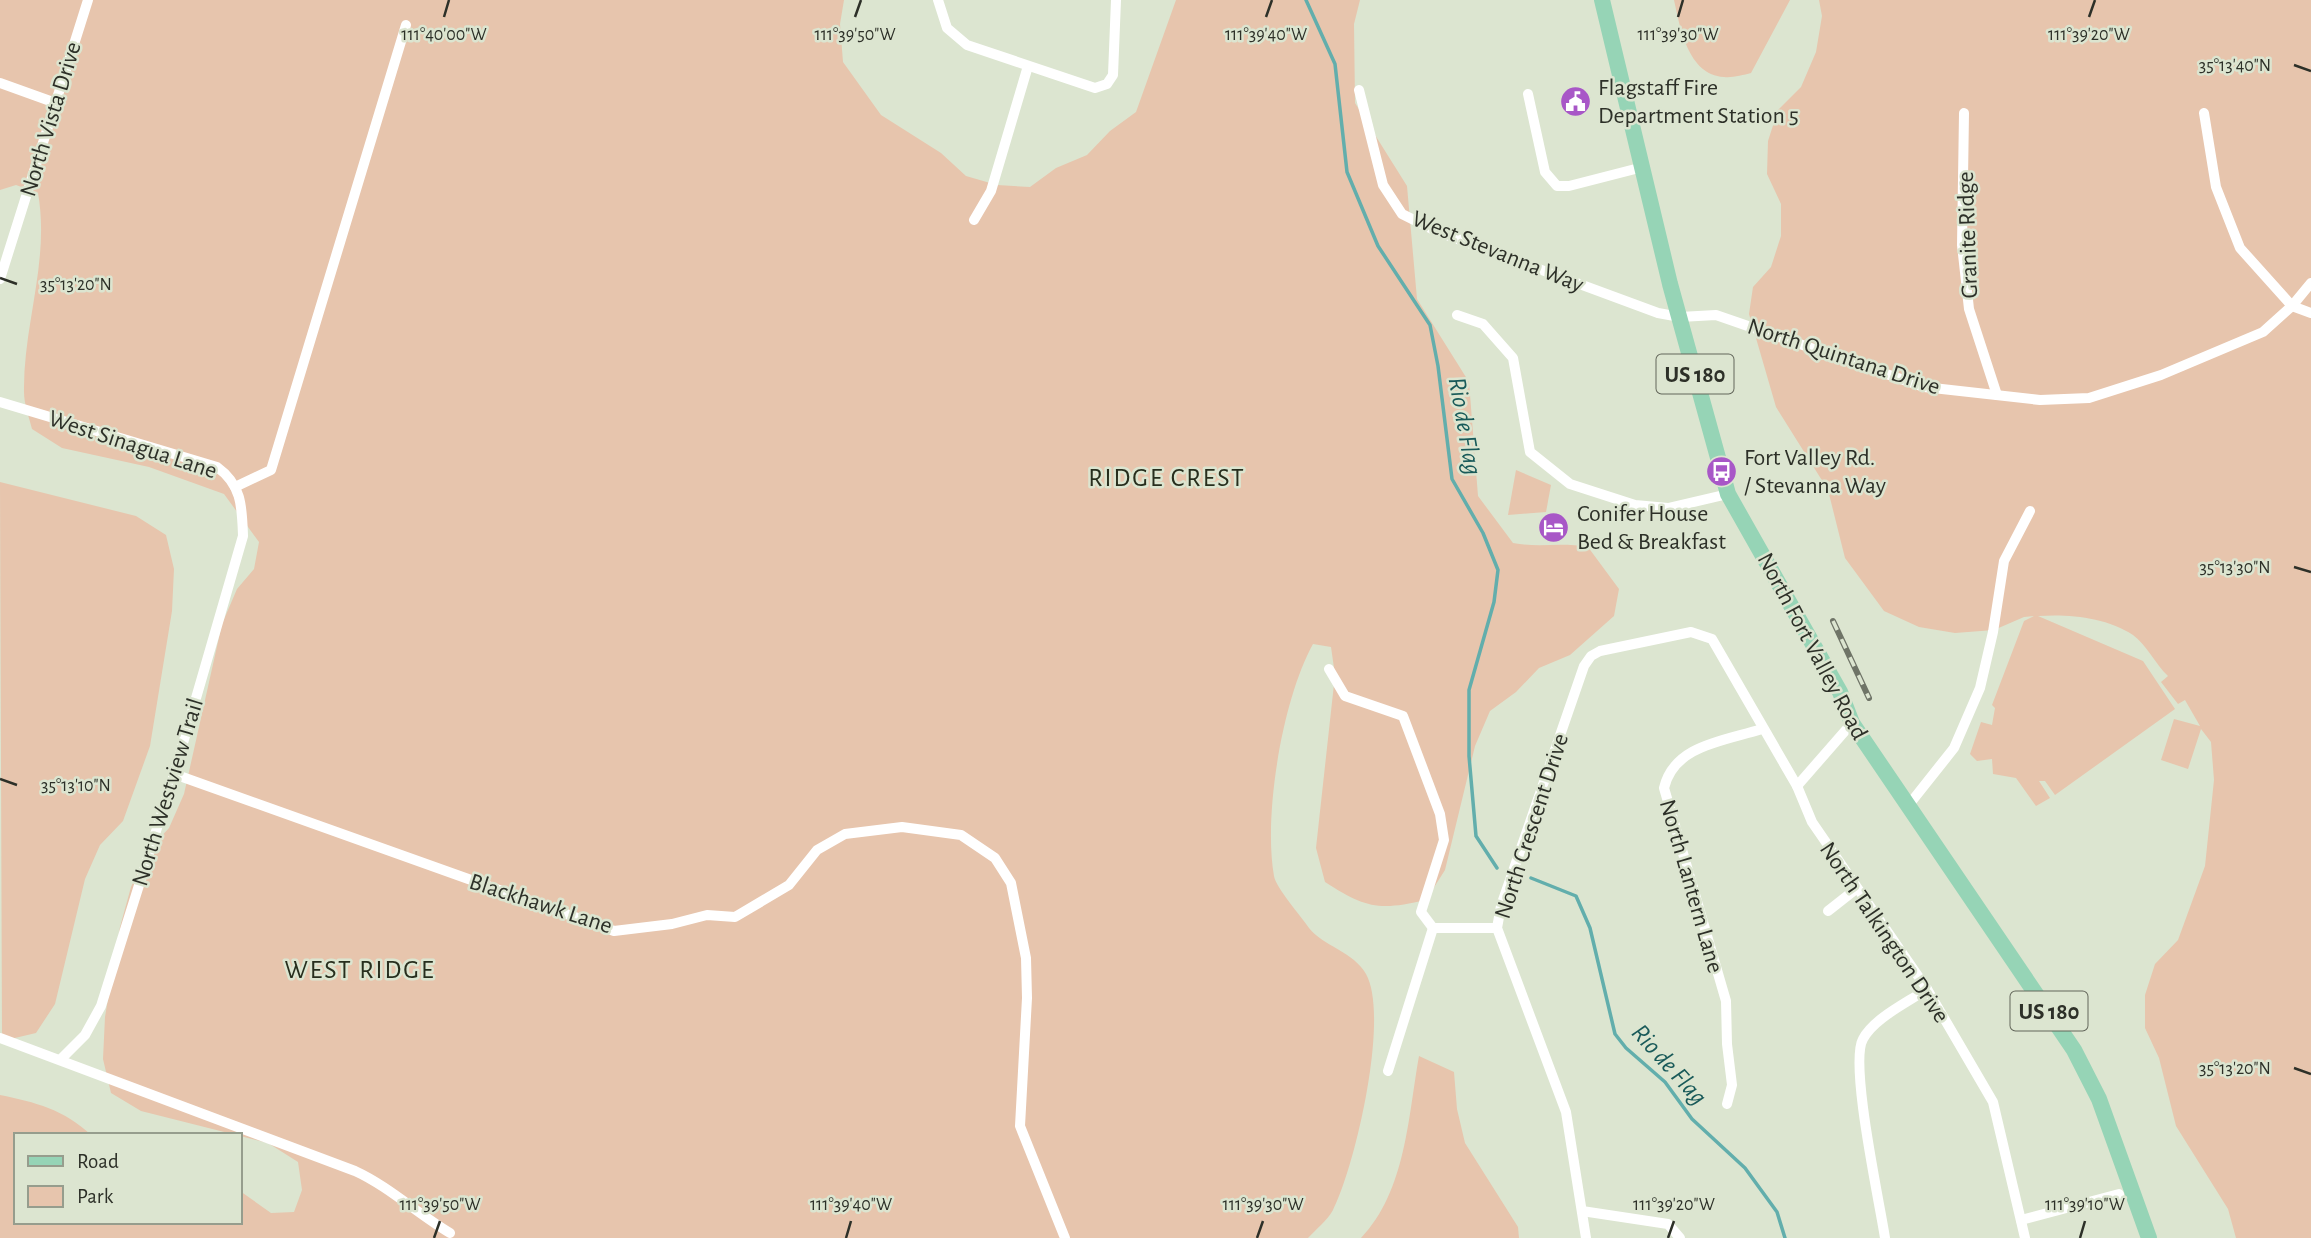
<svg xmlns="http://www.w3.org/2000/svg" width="2311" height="1238" viewBox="0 0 2311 1238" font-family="'Alegreya Sans',sans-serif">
  <rect width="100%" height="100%" fill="#dce5d0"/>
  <g fill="#e7c5ad">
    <path d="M0,0H844L840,24L843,62L881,115L941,153L966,176L997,185L1030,187L1056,168L1087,155L1110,131L1136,112L1176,0H1360L1354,24L1355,103L1407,186L1417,299L1469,382L1478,496L1513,543C1539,548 1561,542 1588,547L1619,589L1614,616L1570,655L1539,668L1516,692L1490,711L1475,746L1445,870L1426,900C1379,911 1365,908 1325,882L1316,848L1335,675L1331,647L1313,644C1283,698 1263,814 1274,876C1276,888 1301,916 1309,928C1323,946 1354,952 1366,974C1390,1017 1355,1167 1333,1210C1327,1221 1316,1229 1308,1238H0V1095C35,1102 65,1110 91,1135H16V1222H240V1191L271,1213L294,1212L302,1190L298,1162L268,1143L141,1111L111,1093L103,1059L105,1017L120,927L131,887L146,853L169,828L184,794L222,624L237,589L254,569L259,542L224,494L149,467L62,448L32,429C29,417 24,404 24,392C23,324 50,261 38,193L16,185L0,190Z"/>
    <path d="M1674,0H1790L1751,73C1743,75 1732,78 1724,77C1688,75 1680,27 1674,0Z"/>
    <path d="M1819,0H2311V1238H2236L2228,1209L2176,1126L2159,1058L2145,1028V995L2155,964L2178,940L2205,866L2214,780L2211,742L2201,729L2188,769L2161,760L2174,719L2200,726L2185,700L2178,704L2161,682L2168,676C2156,665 2146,644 2133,635C2106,617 2069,614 2038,616L2143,661L2175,709L2055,795L2045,781H2039L2050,798L2036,806L2016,778L1993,774L1992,759L1977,761L1970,754L1981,722L1992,725L1995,708L1992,705L2024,621L2034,616L2024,617L1994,630L1955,633L1919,627L1884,611L1845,558L1828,490L1776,407L1749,314L1753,287L1771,267L1781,236V204L1767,174L1768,141L1778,110L1801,87L1816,52L1822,16Z"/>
    <path d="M1516,470L1551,485L1546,512L1508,515Z"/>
    <path d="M0,482L136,516L166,535L174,569L172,611L150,746L123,821L100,845L85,879L55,1004L36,1033L2,1041Z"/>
    <path d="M1419,1056L1454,1072L1457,1109L1465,1143L1518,1227L1519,1238H1361C1406,1191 1408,1117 1419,1056Z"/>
  </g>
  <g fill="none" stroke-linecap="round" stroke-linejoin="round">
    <g stroke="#62aeac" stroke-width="3.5">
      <path d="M1306,0L1335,64L1347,172L1378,246L1430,325L1438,366L1452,479L1483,533L1498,570L1494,602L1469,690V756L1476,836L1497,868"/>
      <path d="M1531,878L1576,896L1590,928L1615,1034L1626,1048L1665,1082L1692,1119L1745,1168L1777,1212L1785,1238"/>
    </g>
    <g stroke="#fff" stroke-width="10">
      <path d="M938,0L947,28L967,45L1095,88L1107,84L1113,75L1116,0"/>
      <path d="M0,83L53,102"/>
      <path d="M1359,90L1383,185L1402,214L1436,231L1658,313L1680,317L1716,315L1924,387L2040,400L2089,398L2161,375L2263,332L2292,306L2311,283"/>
      <path d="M1528,94L1545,172L1557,186H1569L1643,167"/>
      <path d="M1964,113L1962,245L1969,309L1997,395"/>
      <path d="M2204,113L2216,187L2240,248L2292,306L2311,313"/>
      <path d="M974,220L991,191L1028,66"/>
      <path d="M0,279L88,0"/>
      <path d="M1457,315L1483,324L1513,358L1530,452L1570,484L1635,505L1668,508L1728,494"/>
      <path d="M0,402L217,467C242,485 242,507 243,536L174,774L101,1006L85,1035L61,1059"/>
      <path d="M235,487L271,470L406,25"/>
      <path d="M1329,669L1345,696L1403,716L1440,814L1444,840L1421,912L1433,928H1497"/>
      <path d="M174,774L614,931L672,924L707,915L735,917L789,885L817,850L845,834L902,827L961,835L995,858L1011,883L1026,958L1027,998L1020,1126L1065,1238"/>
      <path d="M1797,786L1852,723"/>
      <path d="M1908,806L1954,748L1980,688L1993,632L2004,561L2030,511"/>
      <path d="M1828,911L1856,889"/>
      <path d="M0,1038L355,1171C388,1186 418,1214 450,1233"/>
      <path d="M1388,1071L1433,928"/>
      <path d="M1727,1104L1732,1085L1727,1044L1726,1001L1664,788C1674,745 1724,741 1762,729"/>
      <path d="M1582,1211L1668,1224L1680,1238"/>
      <path d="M2021,1220L2119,1194"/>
      <path d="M1586,1238L1566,1112L1497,928L1501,906L1584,666L1591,656L1600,651L1691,632L1712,639L1797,786L1812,822L1927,989L1993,1102L2025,1238"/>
      <path d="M1885,1238C1880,1204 1849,1063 1863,1039C1874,1018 1907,1003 1927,989"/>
    </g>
    <path stroke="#96d4b6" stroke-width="16" d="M1602,0L1670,284L1728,494L1840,692L1852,723L2074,1050L2099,1099L2149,1238"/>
    <defs>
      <path id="rail" d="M1833,621L1869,698"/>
    </defs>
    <use href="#rail" stroke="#6f7467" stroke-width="6"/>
    <use href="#rail" stroke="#dce5d0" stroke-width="3.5" stroke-dasharray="10" stroke-linecap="butt"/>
  </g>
  <path fill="none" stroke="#2d3028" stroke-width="2.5" d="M444,17L449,0M855,17L861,0M1266,17L1272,0M1678,17L1683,0M2089,17L2095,0M2294,65L2311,71M0,278L17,284M2294,567L2311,572M0,779L17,785M2294,1068L2311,1074M434,1238L440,1221M846,1238L851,1221M1257,1238L1263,1221M1668,1238L1674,1221M2080,1238L2085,1221"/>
  <defs>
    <symbol id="civic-disc" viewBox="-11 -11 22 22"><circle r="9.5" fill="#a857c7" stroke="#dce5d0"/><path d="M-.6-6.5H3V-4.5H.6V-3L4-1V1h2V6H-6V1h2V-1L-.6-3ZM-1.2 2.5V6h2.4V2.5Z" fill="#fff"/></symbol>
    <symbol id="bus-disc" viewBox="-11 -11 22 22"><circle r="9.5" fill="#a857c7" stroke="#dce5d0"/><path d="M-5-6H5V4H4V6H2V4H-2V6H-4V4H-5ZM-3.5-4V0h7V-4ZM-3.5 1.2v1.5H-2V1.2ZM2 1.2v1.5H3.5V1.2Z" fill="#fff"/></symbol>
    <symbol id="hotel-disc" viewBox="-11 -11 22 22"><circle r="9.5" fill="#a857c7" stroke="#dce5d0"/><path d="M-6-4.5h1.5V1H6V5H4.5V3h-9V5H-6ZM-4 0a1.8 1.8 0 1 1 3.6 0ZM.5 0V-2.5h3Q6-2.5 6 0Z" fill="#fff"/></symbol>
  </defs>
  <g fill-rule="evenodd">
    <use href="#civic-disc" x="1558" y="84" width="35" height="35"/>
    <use href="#bus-disc" x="1704" y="454" width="35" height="35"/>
    <use href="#hotel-disc" x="1536" y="510" width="35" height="35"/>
  </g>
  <g text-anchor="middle" stroke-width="5" stroke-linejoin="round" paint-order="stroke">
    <g fill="#dce5d0" stroke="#62665a" stroke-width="2">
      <rect x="1656.5" y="354.5" width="77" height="39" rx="5"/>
      <rect x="2010.5" y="991.5" width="77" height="39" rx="5"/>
    </g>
    <g font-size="23" font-weight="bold" fill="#2d3028">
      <text x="1695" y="382">US 180</text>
      <text x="2049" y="1019">US 180</text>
    </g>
    <g font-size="24" fill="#2d3028" stroke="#dce5d0" text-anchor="start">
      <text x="1598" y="95">Flagstaff Fire<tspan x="1598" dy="28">Department Station 5</tspan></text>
      <text x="1744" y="465">Fort Valley Rd.<tspan x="1744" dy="28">/ Stevanna Way</tspan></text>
      <text x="1577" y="521">Conifer House<tspan x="1577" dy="28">Bed &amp; Breakfast</tspan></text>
    </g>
    <g font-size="24" fill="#2d3028" stroke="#dce5d0">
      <text transform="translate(50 119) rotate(-73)" y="8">North Vista Drive</text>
      <text transform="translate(1967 235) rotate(-92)" y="8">Granite Ridge</text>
      <text transform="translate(1498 251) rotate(22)" y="8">West Stevanna Way</text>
      <text transform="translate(1844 356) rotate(18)" y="8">North Quintana Drive</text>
      <text transform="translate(133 444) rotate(18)" y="8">West Sinagua Lane</text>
      <text transform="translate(1813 646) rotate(62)" y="8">North Fort Valley Road</text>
      <text transform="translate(167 792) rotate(-73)" y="8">North Westview Trail</text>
      <text transform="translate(1531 826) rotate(-72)" y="8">North Crescent Drive</text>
      <text transform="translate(1692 886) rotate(74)" y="8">North Lantern Lane</text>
      <text transform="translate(541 903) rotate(18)" y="8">Blackhawk Lane</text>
      <text transform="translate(1885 932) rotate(56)" y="8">North Talkington Drive</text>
    </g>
    <g font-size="26" font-style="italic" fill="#195a59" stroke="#dce5d0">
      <text transform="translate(1466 426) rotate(80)" y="9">Rio de Flag</text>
      <text transform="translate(1670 1064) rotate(48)" y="9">Rio de Flag</text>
    </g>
    <g font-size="26" letter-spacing="2" fill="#272e1d" stroke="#dce5d0">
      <text x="1167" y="486">RIDGE CREST</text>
      <text x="360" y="978">WEST RIDGE</text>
    </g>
  </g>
  <g font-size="18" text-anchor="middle" fill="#2d3028" stroke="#dce5d0" stroke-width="5" stroke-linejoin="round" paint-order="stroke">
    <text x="444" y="40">111°40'00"W</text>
    <text x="855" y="40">111°39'50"W</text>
    <text x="1266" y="40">111°39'40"W</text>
    <text x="1678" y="40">111°39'30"W</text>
    <text x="2089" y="40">111°39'20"W</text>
    <text x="2235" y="71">35°13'40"N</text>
    <text x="76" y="290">35°13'20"N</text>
    <text x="2235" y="573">35°13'30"N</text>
    <text x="76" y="791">35°13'10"N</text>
    <text x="2235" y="1074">35°13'20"N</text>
    <text x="440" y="1210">111°39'50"W</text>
    <text x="851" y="1210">111°39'40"W</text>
    <text x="1263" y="1210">111°39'30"W</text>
    <text x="1674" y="1210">111°39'20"W</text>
    <text x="2085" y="1210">111°39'10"W</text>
  </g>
  <rect x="14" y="1133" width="228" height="91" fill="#dce5d0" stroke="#969d8d" stroke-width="2"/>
  <rect x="28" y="1156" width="35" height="10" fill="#96d4b6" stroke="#969d8d" stroke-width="2"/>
  <text x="77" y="1168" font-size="21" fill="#2d3028">Road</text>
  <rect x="28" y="1186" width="35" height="21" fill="#e7c5ad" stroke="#969d8d" stroke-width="2"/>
  <text x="77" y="1203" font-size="21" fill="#2d3028">Park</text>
</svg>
